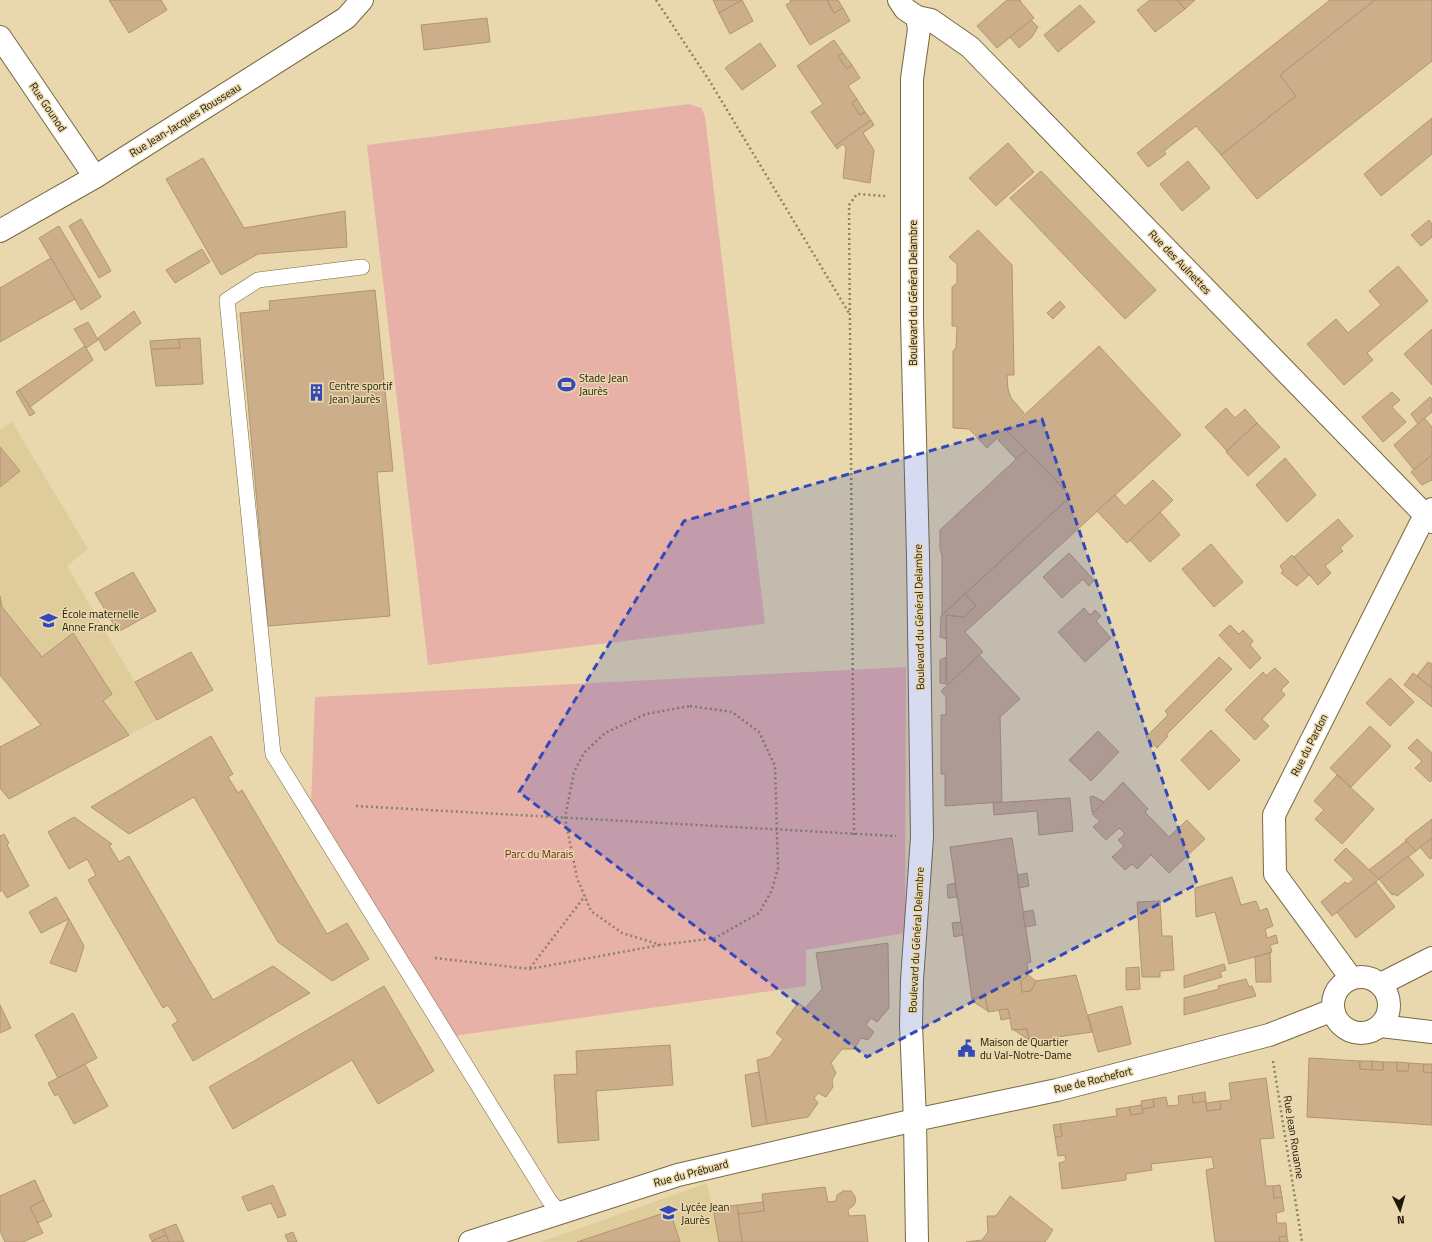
<svg xmlns="http://www.w3.org/2000/svg" width="1432" height="1242" viewBox="0 0 1432 1242" font-family="'Titillium Web',sans-serif">
  <rect width="100%" height="100%" fill="#e9d8ad"/>
  <g fill="#dfcc9b">
    <path d="M12,422L88,549L67,566L157,720L9,799L0,788V747L40,725L0,675V430Z"/>
    <path d="M707,1183L719,1242H541Z"/>
  </g>
  <g fill="#e8b1a8">
    <path d="M689,104L701,108L705,116L765,624L428,665L367,145Z"/>
    <path d="M906,667L905,933L806,950V986L453,1036L311,803L315,697Z"/>
  </g>
  <g fill="#cdae8b" stroke="#b29472">
    <path d="M109,0H161L167,10L129,33Z"/>
    <path d="M713,0H742L719,13Z"/>
    <path d="M742,0L753,21L730,34L719,13Z"/>
    <path d="M790,0H827L834,13L843,8L850,21L810,45L786,5L791,2Z"/>
    <path d="M827,0H838L843,8L834,13Z"/>
    <path d="M1007,0H1021L1020,1L1034,18L997,48L977,26Z"/>
    <path d="M1150,0H1177L1185,9L1155,32L1137,10Z"/>
    <path d="M1177,0H1195L1185,9Z"/>
    <path d="M1330,0H1375L1280,75L1296,96L1221,155L1196,126L1164,151L1166,154L1148,167L1137,153Z"/>
    <path d="M1375,0H1432V61L1257,199L1221,155L1296,96L1280,75Z"/>
    <path d="M1080,5L1095,22L1058,52L1044,35Z"/>
    <path d="M487,18L490,42L424,50L421,25Z"/>
    <path d="M1031,20L1038,27L1032,37L1019,48L1010,37Z"/>
    <path d="M834,40L843,53L838,56L847,69L852,65L860,78L848,86L857,99L852,103L860,115L865,112L871,120L835,146L811,112L823,104L797,66Z"/>
    <path d="M760,43L776,66L742,90L725,68Z"/>
    <path d="M843,53L852,65L847,69L838,56Z"/>
    <path d="M857,99L865,112L860,115L852,103Z"/>
    <path d="M1432,118V154L1381,196L1364,174Z"/>
    <path d="M871,120L874,125L863,133L874,150L870,183L843,178L846,148L843,144L837,149L835,146Z"/>
    <path d="M1008,143L1034,172L996,206L969,178Z"/>
    <path d="M203,158L244,228L345,211L347,247L258,254L221,275L166,179Z"/>
    <path d="M1188,161L1210,188L1182,211L1160,184Z"/>
    <path d="M1041,171L1156,290L1125,319L1010,198Z"/>
    <path d="M81,219L111,271L99,278L69,226Z"/>
    <path d="M1429,220L1432,224V237L1421,246L1411,235Z"/>
    <path d="M59,226L101,297L81,310L39,238Z"/>
    <path d="M978,230L1012,265L1014,375H1007L1008,389L1011,398L1024,413L987,448L969,429L953,428V351L956,348L957,326H952V287L957,283V264L949,257Z"/>
    <path d="M202,249L210,262L175,283L166,270Z"/>
    <path d="M51,258L75,299L0,342V288Z"/>
    <path d="M1398,266L1428,301L1367,353L1373,360L1344,385L1307,344L1336,319L1348,333L1381,305L1369,291Z"/>
    <path d="M375,290L393,471L377,472L390,616L268,626L240,313L270,310L269,301Z"/>
    <path d="M1060,301L1065,307L1053,319L1047,313Z"/>
    <path d="M134,311L141,323L105,351L98,338Z"/>
    <path d="M88,322L98,340L86,348L74,329Z"/>
    <path d="M1432,329V385L1404,354Z"/>
    <path d="M200,338L203,384L156,386L151,349L180,348L179,339Z"/>
    <path d="M179,339L180,348L151,349L150,341Z"/>
    <path d="M85,346L93,360L30,407L19,390Z"/>
    <path d="M1099,346L1181,435L965,632L983,652L947,686L946,615L964,617L976,606L965,594L1071,496L1007,431Z"/>
    <path d="M19,390L30,407L35,413L30,416L16,392Z"/>
    <path d="M1392,392L1400,400L1392,407L1406,422L1383,442L1362,417Z"/>
    <path d="M1430,397L1432,399V412L1418,424L1411,414Z"/>
    <path d="M1226,408L1235,418L1245,409L1257,423L1227,451L1205,427Z"/>
    <path d="M1424,418L1432,427V455L1414,470L1394,445Z"/>
    <path d="M1257,423L1280,447L1248,476L1226,452Z"/>
    <path d="M1007,431L1026,450L1016,459L998,440Z"/>
    <path d="M0,447L20,471L0,487Z"/>
    <path d="M1026,450L1071,496L942,615V556L940,549V530Z"/>
    <path d="M1432,455V480L1422,485L1411,472Z"/>
    <path d="M1285,458L1316,495L1287,522L1256,485Z"/>
    <path d="M1153,480L1173,500L1127,543L1097,511L1115,495L1125,506Z"/>
    <path d="M1160,512L1180,535L1150,562L1130,540Z"/>
    <path d="M1338,519L1353,536L1340,548L1343,551L1325,566L1331,573L1318,585L1294,557Z"/>
    <path d="M1211,544L1243,582L1214,607L1182,569Z"/>
    <path d="M1069,553L1094,580L1089,586L1083,579L1062,598L1043,577Z"/>
    <path d="M1292,555L1309,575L1297,586L1281,573L1283,571L1280,566Z"/>
    <path d="M133,572L156,611L118,632L95,593Z"/>
    <path d="M965,594L976,606L964,617L946,615V639L940,637L941,616Z"/>
    <path d="M0,596L2,607L42,657L73,633L112,694L103,701L129,735L9,799L0,788V747L41,725L0,675Z"/>
    <path d="M1084,608L1090,615L1095,610L1101,616L1096,621L1111,638L1085,662L1058,632Z"/>
    <path d="M1230,625L1239,634L1243,630L1253,641L1250,645L1261,658L1250,669L1219,635Z"/>
    <path d="M191,652L213,690L157,720L135,682Z"/>
    <path d="M979,655L1020,699L1000,717L1002,802L945,806V774H941V715H946V697L941,691Z"/>
    <path d="M946,657V684L940,683V660Z"/>
    <path d="M1219,657L1232,669L1166,735L1168,736L1157,748L1146,737L1168,715L1165,711Z"/>
    <path d="M1428,662L1432,664V688L1417,676Z"/>
    <path d="M1275,668L1289,682L1281,690L1285,695L1262,719L1269,726L1255,740L1225,710L1263,672L1266,676Z"/>
    <path d="M1413,673L1432,688V707L1404,685Z"/>
    <path d="M1390,678L1414,702L1390,726L1366,703Z"/>
    <path d="M1370,726L1391,746L1351,787L1330,768Z"/>
    <path d="M1211,730L1240,760L1209,790L1181,760Z"/>
    <path d="M1098,731L1119,752L1091,781L1069,760Z"/>
    <path d="M211,736L233,774L228,777L238,793L242,790L327,934L347,923L369,959L332,981L278,942L194,797L129,834L91,807Z"/>
    <path d="M1417,739L1432,753V780L1430,782L1415,768L1422,761L1408,748Z"/>
    <path d="M1337,775L1374,809L1342,844L1315,819L1324,810L1314,801Z"/>
    <path d="M1123,782L1148,809L1145,812L1169,837L1187,820L1205,839L1169,873L1151,855L1137,869L1132,864L1125,870L1112,857L1124,846L1118,840L1125,834L1119,828L1106,840L1093,827L1100,821L1092,814Z"/>
    <path d="M1093,796L1104,802L1094,812H1092L1090,797Z"/>
    <path d="M1070,798L1073,831L1039,835L1037,811L994,815L993,803Z"/>
    <path d="M74,817L112,844L109,845L119,862L129,856L213,1000L273,966L310,993L193,1061L172,1025L178,1021L168,1005L163,1008L88,880L96,875L87,859L69,869L48,832Z"/>
    <path d="M1432,819V838L1416,851L1405,840Z"/>
    <path d="M4,834L9,843L7,845L29,886L7,898L2,890L0,892V836Z"/>
    <path d="M1012,838L1031,962L1027,963L1028,975L1021,981L1022,992L1031,991L1036,981L1076,975L1092,1032L1029,1041L1027,1029L1012,1030L1008,1009L988,1012L985,997L972,999L950,847Z"/>
    <path d="M1432,838V858L1430,859L1420,847Z"/>
    <path d="M1406,841L1416,851L1379,879L1369,870Z"/>
    <path d="M1346,848L1379,879L1408,856L1424,875L1397,896L1394,894L1392,895L1379,879L1332,916L1321,902L1345,882L1348,884L1354,879L1334,860Z"/>
    <path d="M1027,873L1029,886L1019,888L1018,875Z"/>
    <path d="M1232,877L1241,905L1256,901L1260,911L1267,908L1273,926L1265,929L1267,938L1276,935L1278,943L1270,945L1272,952L1229,964L1215,912L1196,917L1195,888Z"/>
    <path d="M1376,882L1395,907L1356,938L1337,912Z"/>
    <path d="M955,883L957,897L948,898L947,885Z"/>
    <path d="M56,897L69,919L41,933L29,912Z"/>
    <path d="M1160,901L1162,936H1172L1174,970L1160,971V977H1142L1137,902Z"/>
    <path d="M1033,910L1036,925L1025,927L1023,912Z"/>
    <path d="M69,919L84,946L76,972L50,963Z"/>
    <path d="M961,922L963,935L954,937L952,923Z"/>
    <path d="M888,943L889,1008L877,1022L871,1018L866,1025L874,1032L868,1040L861,1038L854,1049H842L831,1063L836,1073L832,1080L833,1087L826,1097L818,1093L814,1098L818,1103L808,1117L767,1124L757,1060L770,1057L783,1039L776,1033L798,1003L805,1008L822,989L816,953Z"/>
    <path d="M1270,953L1271,982H1256L1255,957Z"/>
    <path d="M1224,964L1226,970L1220,972L1222,977L1184,988V976Z"/>
    <path d="M1139,967L1140,989L1126,990V968Z"/>
    <path d="M1028,975L1036,981L1031,991L1022,992L1021,981Z"/>
    <path d="M1246,979L1249,987L1252,986L1256,996L1184,1015V998L1219,989L1218,986Z"/>
    <path d="M384,986L434,1071L378,1104L352,1060L233,1129L209,1087Z"/>
    <path d="M985,997L988,1011L972,1001V999Z"/>
    <path d="M0,1005L11,1028L0,1033Z"/>
    <path d="M1122,1006L1131,1044L1098,1052L1088,1015Z"/>
    <path d="M1008,1009L1010,1018L1001,1020L999,1010Z"/>
    <path d="M73,1013L97,1058L58,1078L35,1035Z"/>
    <path d="M1027,1029L1029,1040L1014,1030Z"/>
    <path d="M670,1045L673,1085L596,1091L599,1140L558,1143L554,1075L577,1074L576,1051Z"/>
    <path d="M1309,1058L1360,1061V1069L1383,1070V1062H1397V1071H1408L1409,1063L1424,1064L1423,1072L1432,1073V1125L1307,1117Z"/>
    <path d="M1360,1061H1372V1070L1360,1069Z"/>
    <path d="M1372,1061L1383,1062V1070H1372Z"/>
    <path d="M1397,1062L1409,1063L1408,1071H1397Z"/>
    <path d="M85,1064L108,1106L74,1124L58,1094L55,1096L48,1083Z"/>
    <path d="M1424,1064H1432V1073L1423,1072Z"/>
    <path d="M759,1072L767,1124L752,1127L745,1075Z"/>
    <path d="M1266,1078L1274,1138L1260,1139L1266,1186H1273L1274,1198L1282,1197L1284,1211L1276,1213L1277,1223H1286L1287,1236L1279,1237L1280,1242H1215L1206,1170L1214,1168L1212,1157L1151,1164L1152,1170L1126,1174V1180L1062,1189L1059,1163L1066,1161L1065,1155L1058,1156L1055,1137L1062,1136L1060,1124L1117,1116L1116,1109L1129,1107L1131,1115L1143,1113L1142,1109L1154,1107L1153,1099L1166,1097L1168,1106L1179,1105L1178,1096L1192,1094L1193,1103L1206,1101L1207,1111L1221,1109L1220,1101L1231,1100L1229,1083Z"/>
    <path d="M1205,1092L1206,1101L1193,1103L1192,1094Z"/>
    <path d="M1153,1099L1154,1107L1142,1109L1141,1101Z"/>
    <path d="M1220,1101L1221,1109L1207,1111L1206,1103Z"/>
    <path d="M1141,1105L1143,1113L1131,1115L1129,1107Z"/>
    <path d="M1060,1124L1062,1136L1055,1137L1053,1125Z"/>
    <path d="M35,1180L44,1200L30,1207L43,1233L23,1242H5L0,1231V1196Z"/>
    <path d="M273,1185L286,1215L278,1218L271,1203L248,1211L242,1197Z"/>
    <path d="M1280,1185L1282,1197L1274,1198L1273,1186Z"/>
    <path d="M825,1187L828,1202L836,1201L837,1195L843,1191H851L854,1195L856,1200L854,1205L848,1210L849,1216L865,1215L868,1242H742L738,1214L764,1211L762,1194Z"/>
    <path d="M1010,1196L1053,1230L1045,1242H966L982,1240L988,1232L987,1216H996Z"/>
    <path d="M44,1200L52,1216L38,1223L30,1207Z"/>
    <path d="M763,1202L764,1211L738,1214L737,1205Z"/>
    <path d="M737,1205L742,1242H719L713,1208Z"/>
    <path d="M670,1211L680,1242H577Z"/>
    <path d="M176,1224L184,1242H169L168,1239L163,1229Z"/>
    <path d="M163,1229L166,1235L152,1241L149,1235Z"/>
    <path d="M293,1232L297,1242H288L285,1235Z"/>
    <path d="M166,1235L169,1242H152V1241Z"/>
    <path d="M1287,1236L1288,1242H1280L1279,1237Z"/>
  </g>
  <g fill="none" stroke-linecap="round" stroke-linejoin="round">
    <defs>
      <path id="lane" d="M362,267L258,280L227,300L273,754L549,1200L560,1213"/>
      <g id="street">
        <path d="M899,0L905,9L917,17L919,29L912,79V319L918,556L922,837L912,980L911,1025L915,1120L917,1242"/>
        <path d="M917,17L931,20L970,47L1432,522"/>
        <path d="M0,37L95,177"/>
        <path d="M0,231L95,177L346,18L362,0"/>
        <circle cx="1361" cy="1005" r="28"/>
        <path d="M1351,978L1275,874L1274,815L1425,515L1432,509"/>
        <path d="M1381,984L1432,958"/>
        <path d="M1381,1026L1432,1032"/>
        <path d="M470,1242L678,1175L915,1120L1057,1090L1269,1035L1333,1010"/>
      </g>
    </defs>
    <use href="#lane" stroke="#786942" stroke-width="16"/>
    <use href="#street" stroke="#786942" stroke-width="24"/>
    <g stroke="#8e8263" stroke-width="2.5" stroke-dasharray="2 3" stroke-linecap="butt">
      <path d="M656,0L709,80L849,313"/>
      <path d="M690,706L732,712L759,732L775,766L778,868L772,890L759,913L715,938L661,945L622,933L591,911L577,878L565,818L574,772L584,753L605,733L646,714Z"/>
      <path d="M356,806L896,836"/>
      <path d="M854,835L849,205L857,194L885,196"/>
      <path d="M435,958L530,969L660,945"/>
      <path d="M530,968L585,896"/>
      <path d="M1273,1061L1302,1242"/>
    </g>
    <use href="#lane" stroke="#fff" stroke-width="15"/>
    <use href="#street" stroke="#fff" stroke-width="22"/>
  </g>
  <path fill="#3349ba" fill-opacity="0.2" stroke="#3349ba" stroke-width="3" stroke-dasharray="8 5" stroke-linejoin="round" d="M1042,419L1197,884L867,1057L519,792L684,521Z"/>
  <defs>
    <symbol id="stadium-bare" viewBox="-9 -9 18 18"><path d="M0-5a6.5 5 0 1 0 0 10a6.5 5 0 1 0 0-10ZM-3.5-1.8h7v3.6h-7Z" fill="#3349ba" stroke="#e9d8ad" stroke-width="2.5" paint-order="stroke"/></symbol>
    <symbol id="building-bare" viewBox="-9 -9 18 18"><path d="M-4-6H4V6H1V3H-1V6H-4ZM-2.5-4.3h1.7v1.8h-1.7ZM.8-4.3h1.7v1.8H.8ZM-2.5-1h1.7V.8h-1.7ZM.8-1h1.7V.8H.8Z" fill="#3349ba" stroke="#e9d8ad" stroke-width="2.5" paint-order="stroke"/></symbol>
    <symbol id="school-bare" viewBox="-9 -9 18 18"><path d="M0-5L7-2L0 1L-7-2ZM-4 1L0 2.5L4 1V4Q0 6-4 4Z" fill="#3349ba" stroke="#e9d8ad" stroke-width="2.5" paint-order="stroke"/></symbol>
    <symbol id="civic-bare" viewBox="-9 -9 18 18"><path d="M-.6-6.5H3V-4.5H.6V-3L4-1V1h2V6H-6V1h2V-1L-.6-3ZM-1.2 2.5V6h2.4V2.5Z" fill="#3349ba" stroke="#e9d8ad" stroke-width="2.5" paint-order="stroke"/></symbol>
  </defs>
  <g fill-rule="evenodd">
    <use href="#stadium-bare" x="554" y="372" width="25" height="25"/>
    <use href="#building-bare" x="304" y="380" width="25" height="25"/>
    <use href="#school-bare" x="36" y="608" width="25" height="25"/>
    <use href="#civic-bare" x="954" y="1036" width="25" height="25"/>
    <use href="#school-bare" x="656" y="1200" width="25" height="25"/>
  </g>
  <g text-anchor="middle" stroke-width="3" stroke-linejoin="round" paint-order="stroke">
    <g font-size="11" fill="#1e1808" stroke="#e9d8ad">
      <text transform="translate(48 107) rotate(56)" y="4">Rue Gounod</text>
      <text transform="translate(185 120) rotate(-32)" y="4">Rue Jean-Jacques Rousseau</text>
      <text transform="translate(1180 262) rotate(46)" y="4">Rue des Aulnettes</text>
      <text transform="translate(913 293) rotate(-90)" y="4">Boulevard du Général Delambre</text>
      <text transform="translate(919 617) rotate(-91)" y="4">Boulevard du Général Delambre</text>
      <text transform="translate(1309 745) rotate(-63)" y="4">Rue du Pardon</text>
      <text transform="translate(916 940) rotate(-87)" y="4">Boulevard du Général Delambre</text>
      <text transform="translate(1093 1080) rotate(-14)" y="4">Rue de Rochefort</text>
      <text transform="translate(1294 1137) rotate(81)" y="4">Rue Jean Rouanne</text>
      <text transform="translate(691 1173) rotate(-15)" y="4">Rue du Prébuard</text>
    </g>
    <g font-size="11" fill="#1e1808" stroke="#e9d8ad" text-anchor="start">
      <text x="579" y="382">Stade Jean<tspan x="579" dy="13">Jaurès</tspan></text>
      <text x="329" y="390">Centre sportif<tspan x="329" dy="13">Jean Jaurès</tspan></text>
      <text x="62" y="618">École maternelle<tspan x="62" dy="13">Anne Franck</tspan></text>
      <text x="980" y="1046">Maison de Quartier<tspan x="980" dy="13">du Val-Notre-Dame</tspan></text>
      <text x="681" y="1211">Lycée Jean<tspan x="681" dy="13">Jaurès</tspan></text>
    </g>
    <g font-size="11" fill="#75261d" stroke="#e9d8ad">
      <text x="539" y="858">Parc du Marais</text>
    </g>
  </g>
  <g transform="translate(1400 1210) rotate(175)" stroke="#e9d8ad" stroke-width="3" paint-order="stroke">
  <path d="M0-3L7 15L0 10L-7 15Z" fill="#1e1808"/>
  <text y="-6" font-size="11" font-weight="bold" text-anchor="middle" fill="#1e1808">N</text>
  </g>
</svg>
